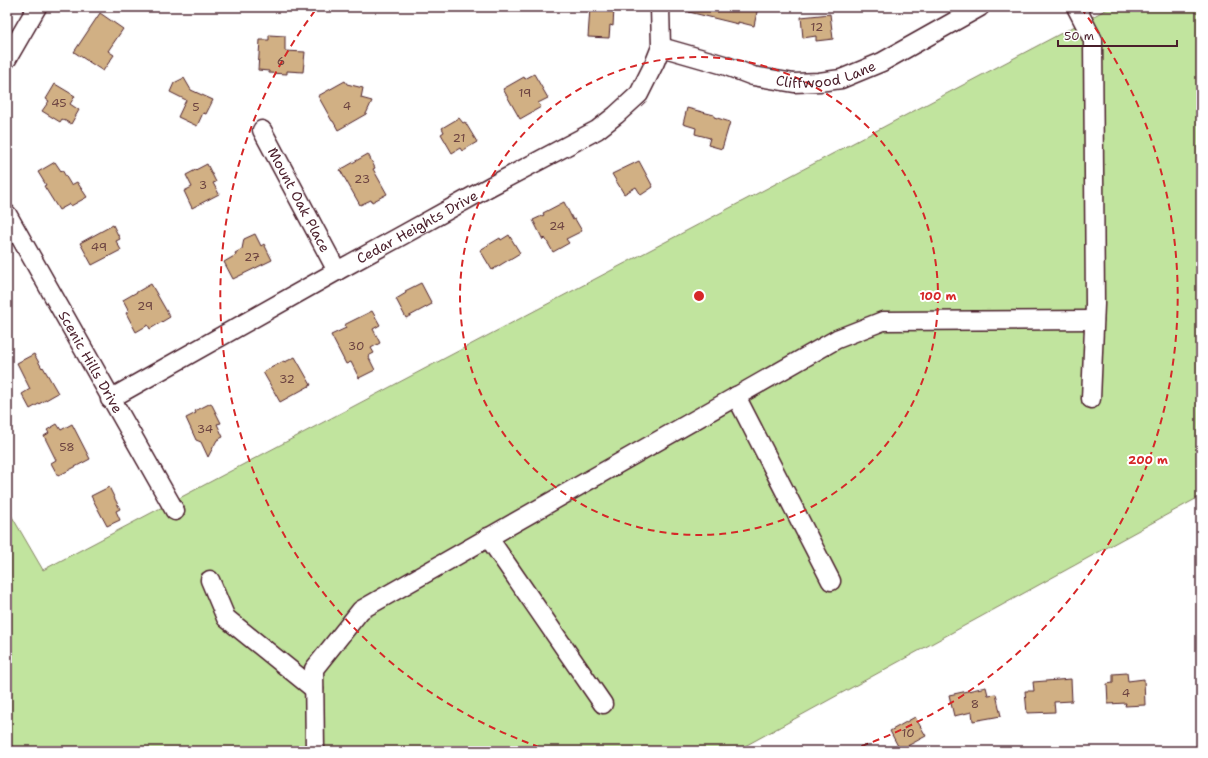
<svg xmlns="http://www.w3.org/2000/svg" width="1208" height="758" viewBox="0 0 1208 758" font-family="'Shantell Sans',sans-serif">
  <rect width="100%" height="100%" fill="#fff"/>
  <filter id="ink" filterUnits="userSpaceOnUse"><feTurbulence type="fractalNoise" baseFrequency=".025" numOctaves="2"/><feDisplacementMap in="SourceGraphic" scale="8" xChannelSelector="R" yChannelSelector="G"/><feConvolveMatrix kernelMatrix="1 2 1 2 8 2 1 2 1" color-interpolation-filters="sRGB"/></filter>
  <g filter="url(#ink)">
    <path fill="#c1e49e" stroke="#868264" d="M1111,7H1201V496L736,751H7V508L43,570Z"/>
    <g fill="#d1b084" stroke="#4a1f2b">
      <path d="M690,7H758L754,26L738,22V24L689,12Z"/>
      <path d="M590,8L614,9L613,26L610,25L609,38L588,37Z"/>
      <path d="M100,13L123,29L108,51L114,55L103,71L74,52Z"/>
      <path d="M830,14L833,39L816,41V36L803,38L801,17Z"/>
      <path d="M269,35L285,36V51L305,52L303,72L287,71V74L269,73V71L258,70L260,40H269Z"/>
      <path d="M534,74L548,98L538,103L541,107L520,119L503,89L524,77L525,79Z"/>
      <path d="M184,78L191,90L213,100L206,114L203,113L197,126L178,117L186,100L170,92L174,83Z"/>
      <path d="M345,81L347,84L363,88L361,98L372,101L366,114L338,130L333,121H332L318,96Z"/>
      <path d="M55,84L75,96L70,104L79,110L71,124L62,119L60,122L42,111L49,101L46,99Z"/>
      <path d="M687,108L714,115V117L730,122L722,149L708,145L710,138L695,134L696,128L683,124Z"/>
      <path d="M459,118L463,123L465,122L477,142L462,151L460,148L452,153L441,134L444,132L442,128Z"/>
      <path d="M368,154L375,168L373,169L387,194L372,202L371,200L360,205L340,170Z"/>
      <path d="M639,161L653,187L641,195L636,187L624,194L612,174Z"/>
      <path d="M55,162L61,171L62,170L71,185L77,182L87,197L71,206L70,204L59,210L44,186L46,185L38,172Z"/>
      <path d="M207,164L216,182L213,183L219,194L192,208L184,191L192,187L186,175Z"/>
      <path d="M564,202L573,220L575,219L582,231L566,239L569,243L553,252L545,238L543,240L533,220L544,215L543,213Z"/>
      <path d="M113,225L120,239L116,241L121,250L92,265L80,243Z"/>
      <path d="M255,234L261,246L264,244L272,260L233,279L224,262L236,255L235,253L242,249L244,239Z"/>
      <path d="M509,235L520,253L492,270L480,250L500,238L501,240Z"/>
      <path d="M421,283L432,304L406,318L396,299L406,293L405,291Z"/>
      <path d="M151,284L170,317L150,329L148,325L136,332L126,313L129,311L123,300Z"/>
      <path d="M372,311L380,325L373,329L380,343L371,348L374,353L368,356L375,370L359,378L351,362L346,364L331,335L346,328L344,325Z"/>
      <path d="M34,354L42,368L43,367L58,393L30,409L22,394L30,389L17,363Z"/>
      <path d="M295,357L311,385L280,402L263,372L284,361L285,362Z"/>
      <path d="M211,403L221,423L217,424L223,437L217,440L208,457L201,442L196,440L186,418L196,413L195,411Z"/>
      <path d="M57,424L61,430L72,424L90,459L58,476L51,463L56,460L44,436L49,433L47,430Z"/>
      <path d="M109,487L120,509L116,511L120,520L107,526L91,496Z"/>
      <path d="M1127,673L1128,681L1144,679L1145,705L1125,706L1126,703L1108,704L1107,684L1113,683V674Z"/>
      <path d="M1071,679L1072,701L1054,702L1055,712L1027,713L1025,691H1034L1033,682Z"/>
      <path d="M986,687L988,695L996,694L1001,716L973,721L972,712L954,716L949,695Z"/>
      <path d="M915,717L926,736L900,750L890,731Z"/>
    </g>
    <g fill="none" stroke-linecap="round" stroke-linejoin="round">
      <defs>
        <g id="minor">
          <path d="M1076,7L1093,40L1095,304L1091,399"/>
          <path id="s1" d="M661,47L724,65L753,76L794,83L819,82L841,79L882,62L980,7"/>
          <path d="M7,59L37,7"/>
          <path id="s2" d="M262,130L337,271"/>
          <path id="s3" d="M7,214L175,511"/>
          <path d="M736,396L831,581"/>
          <path id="s4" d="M110,399L337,271L401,236L491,186L597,130L616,115L639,94L655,62L661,47L660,7"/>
          <path d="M488,537L603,704"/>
          <path d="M210,580L226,618L314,689"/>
          <path d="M315,751L314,669L361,610L837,339L883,321L1094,320"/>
        </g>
      </defs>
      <use href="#minor" stroke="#4a1f2b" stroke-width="21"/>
      <use href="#minor" stroke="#fff" stroke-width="18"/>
    </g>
  </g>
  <g fill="none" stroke="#d62828" stroke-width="2" stroke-dasharray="7 5">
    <circle cx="699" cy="296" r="239"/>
    <path d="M551 751A478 478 0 0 1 317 8M1081 8A478 478 0 0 1 847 751"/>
  </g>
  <g text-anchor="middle" stroke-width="4" stroke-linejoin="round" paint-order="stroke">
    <g font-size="12" fill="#6c4341">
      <text x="817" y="31">12</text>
      <text x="281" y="65">6</text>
      <text x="525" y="97">19</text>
      <text x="59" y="107">45</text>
      <text x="347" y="110">4</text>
      <text x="196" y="111">5</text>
      <text x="459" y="142">21</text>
      <text x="362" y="183">23</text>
      <text x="203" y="189">3</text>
      <text x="557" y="230">24</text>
      <text x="99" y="251">49</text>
      <text x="252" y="261">27</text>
      <text x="145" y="310">29</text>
      <text x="356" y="350">30</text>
      <text x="287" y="383">32</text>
      <text x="205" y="433">34</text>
      <text x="67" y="451">58</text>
      <text x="1126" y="697">4</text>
      <text x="975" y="708">8</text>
      <text x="908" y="737">10</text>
    </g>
    <g font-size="14" fill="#4a1f2b" stroke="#fff">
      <text dy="5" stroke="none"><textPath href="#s1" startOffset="171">Cliffwood Lane</textPath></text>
      <text dy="5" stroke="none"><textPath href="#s2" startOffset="79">Mount Oak Place</textPath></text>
      <text dy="5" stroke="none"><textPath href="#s4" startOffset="352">Cedar Heights Drive</textPath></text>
      <text dy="5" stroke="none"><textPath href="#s3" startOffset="170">Scenic Hills Drive</textPath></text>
    </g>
  </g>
  <circle cx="699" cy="296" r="6" fill="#d62828" stroke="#fff" stroke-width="2"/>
  <g font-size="12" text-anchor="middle" font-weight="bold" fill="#d62828" stroke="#fff" stroke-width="4" stroke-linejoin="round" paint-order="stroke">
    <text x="938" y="300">100 m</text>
    <text x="1148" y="464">200 m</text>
  </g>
  <rect width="1208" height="758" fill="none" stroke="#fff" stroke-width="24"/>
  <rect x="12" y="12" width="1184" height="734" fill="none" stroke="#4a1f2b" stroke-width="1.5" filter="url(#ink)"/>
  <path d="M1058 40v6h119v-6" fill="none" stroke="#4a1f2b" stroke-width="2"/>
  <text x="1064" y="40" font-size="12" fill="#4a1f2b" stroke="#ffffff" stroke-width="3" paint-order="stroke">50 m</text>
</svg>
